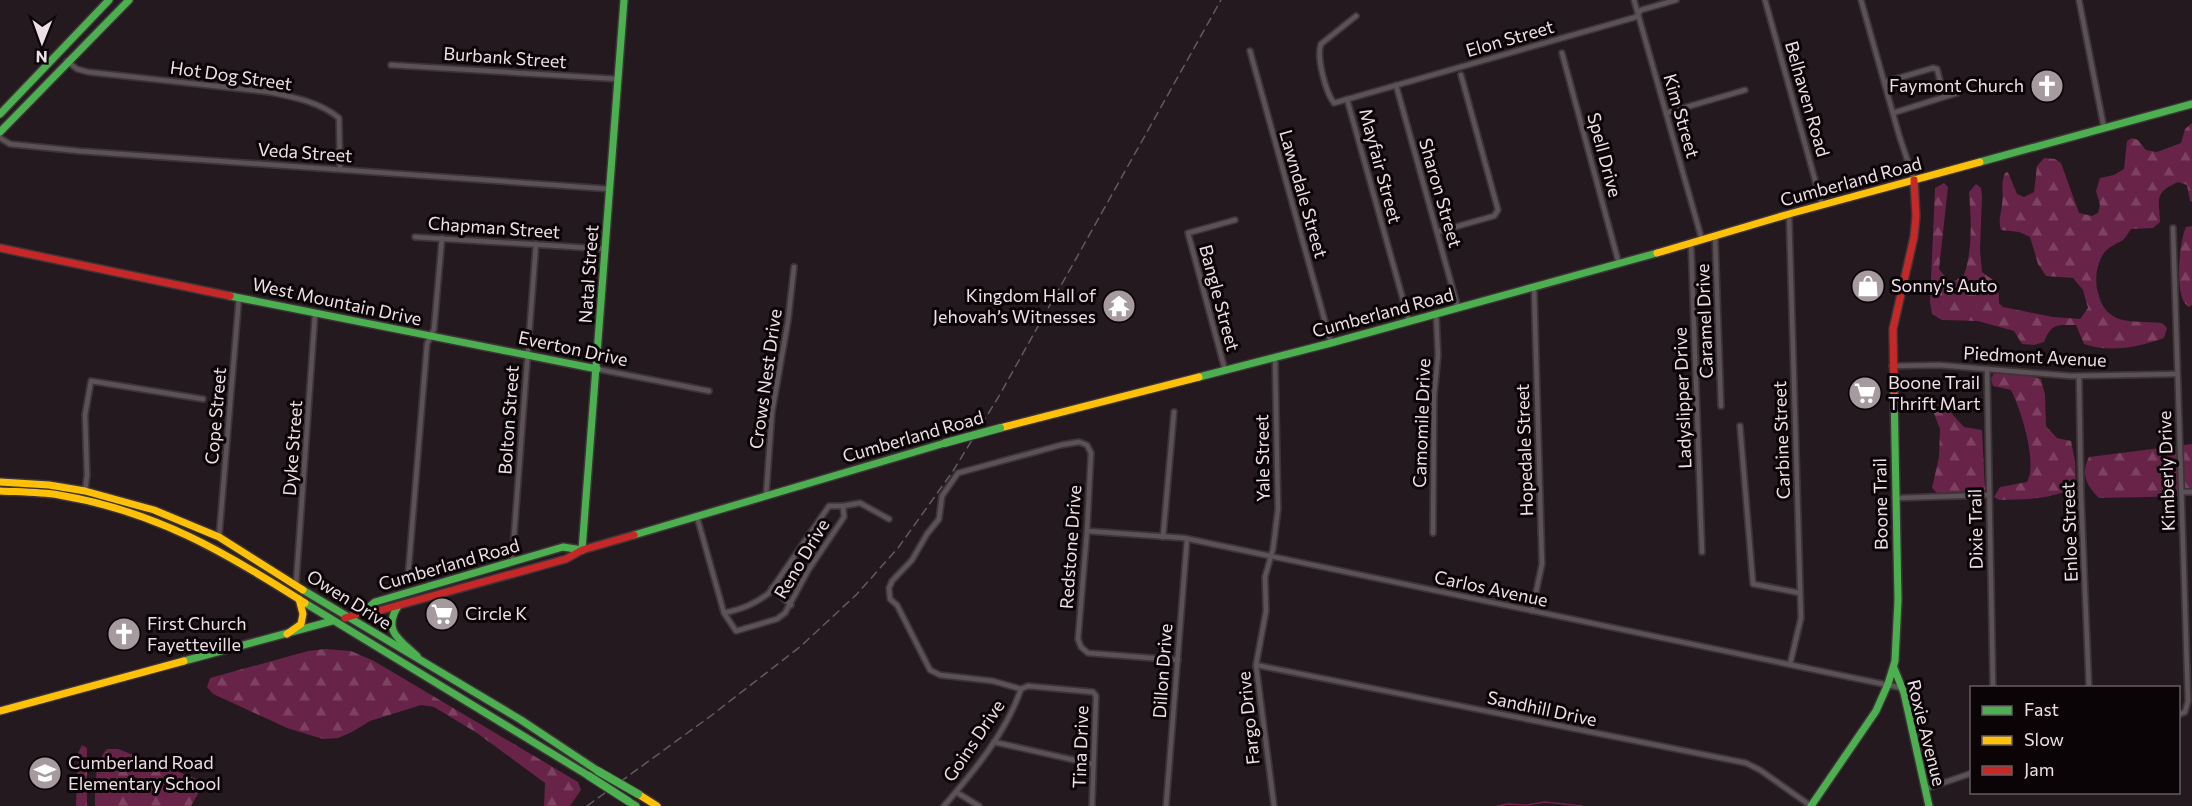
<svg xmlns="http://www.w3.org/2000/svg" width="2192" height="806" viewBox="0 0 2192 806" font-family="Commissioner,sans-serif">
  <defs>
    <pattern id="forest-firs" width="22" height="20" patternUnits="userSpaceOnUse" patternTransform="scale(1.5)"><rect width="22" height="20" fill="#672348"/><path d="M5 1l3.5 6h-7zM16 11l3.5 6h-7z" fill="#7d4262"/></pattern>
  </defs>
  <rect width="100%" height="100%" fill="#23191e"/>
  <g fill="url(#forest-firs)">
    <path d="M2192,123V202L2190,201L2187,185L2178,182C2154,193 2159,198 2160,222L2153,228L2131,229C2129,232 2126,237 2123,240C2116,244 2110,246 2104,253C2097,263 2095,277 2097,289C2105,327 2129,320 2162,323L2167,328L2164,338C2139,347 2110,353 2084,344L2076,325C2056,325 2052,323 2044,342L2034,345L2022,344L2014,331L1978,321L1942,320L1932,314L1930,302L1935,188L1944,183L1948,187L1939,269L1948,280L1955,281L1964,275C1973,248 1971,219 1969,192L1976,184L1981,188L1982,196L1980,250L1982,272C1998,284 1999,281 1999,303L2003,307L2053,317L2080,319L2088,308L2083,290L2073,278L2046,276L2038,264L2030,237L2019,232L2001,230C1998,218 2001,216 2002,204C2004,193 2000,184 2005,173L2008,172L2017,194L2024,197L2034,192L2037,166L2044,158L2055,159L2061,163L2079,213L2092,216L2098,213L2100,205L2096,191L2100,178L2114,175L2124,169L2127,141L2132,138L2138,140L2146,150L2157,152L2181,143L2185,129Z"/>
    <path d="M2192,226V305L2189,307C2187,305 2184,303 2183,300C2176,285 2179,242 2186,227Z"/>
    <path d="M1994,373L2031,376L2041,379L2045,395L2046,426L2057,438L2071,441L2075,461L2076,486C2053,500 2025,499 1999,500L1994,497L2000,487L2027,482C2038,463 2021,410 2011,390L1993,386L1991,379Z"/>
    <path d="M1935,400L1943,404L1964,427L1982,430L1985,490L1982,493L1938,494L1932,488L1939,457L1940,429L1930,403Z"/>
    <path d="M2192,444V496L2099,498C2087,486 2080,474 2089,457Z"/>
    <path d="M325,649L351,651L374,661L578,782L581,790L570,806H544L545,783L477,733L434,707L421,705L370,721L352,732L338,738L323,739L287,728L213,694L207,687L210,678L308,651Z"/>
    <path d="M82,745L87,748V806H76L78,753Z"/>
    <path d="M107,749H118L197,779L202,787L191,806H95C95,787 94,763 107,749Z"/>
  </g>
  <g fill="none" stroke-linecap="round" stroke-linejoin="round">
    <path stroke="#6b254c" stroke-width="1.5" d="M1497,806L1508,804L1527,805L1545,802L1582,806"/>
    <defs>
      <g id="street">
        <path d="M1634,0L1702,240"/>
        <path d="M1765,0L1822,205"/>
        <path d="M1861,0L1899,135L1914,180"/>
        <path d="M2079,0L2104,128"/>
        <path d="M1356,16L1321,44C1316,57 1326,93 1334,103L1636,17L1641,10L1676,0"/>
        <path d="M1250,51L1331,343"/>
        <path d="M1562,53L1619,264"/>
        <path d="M67,61L77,69L88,72L269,92C293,97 320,102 339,118L340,169"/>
        <path d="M391,65L618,79"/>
        <path d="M1885,82L1933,68L1937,69L1943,92L1958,89L1957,93L1893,113"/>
        <path d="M1396,85L1458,308"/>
        <path d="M1347,99L1409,321"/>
        <path d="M1666,113L1745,90"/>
        <path d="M0,138L10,144L79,151L610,189"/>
        <path d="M1789,214L1801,618L1790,664"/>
        <path d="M2173,228L2188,701L2185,712L2178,715"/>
        <path d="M1437,232L1494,216L1498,210L1461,75"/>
        <path d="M1715,236L1721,406"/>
        <path d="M415,237L606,249"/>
        <path d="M1691,243L1702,552"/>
        <path d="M1892,366L1939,365L2071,376L2177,374"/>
        <path d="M597,369L709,391"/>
        <path d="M1987,369L1993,688"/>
        <path d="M1225,370L1188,233L1235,220"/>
        <path d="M2079,376L2081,494L2089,688"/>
        <path d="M1740,426L1753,584L1800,593"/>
        <path d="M85,491L87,475L85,415L91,381L203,399"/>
        <path d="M2182,492H2192"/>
        <path d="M766,496L772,412L788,321L794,267"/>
        <path d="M1896,498L1989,495"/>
        <path d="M843,506L860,503L889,519"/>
        <path d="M697,517L724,613L736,631L777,619L785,613L809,569L844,517L843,506H829L769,593C755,604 742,609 724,613"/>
        <path d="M1087,531L1184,538L1902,688"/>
        <path d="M1433,533L1434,396L1438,355L1436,313"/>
        <path d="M219,537L239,297"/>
        <path d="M1163,537L1174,412"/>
        <path d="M512,562L536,244"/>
        <path d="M408,576L427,344L434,329L442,238"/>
        <path d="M296,584L315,314"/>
        <path d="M772,588L791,605"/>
        <path d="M1532,611L1542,564L1534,287"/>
        <path d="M1256,665L1746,763L1760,770L1811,806"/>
        <path d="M1021,689L993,681L940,675L930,670L897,605L890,599L889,588L892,581L912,560L927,534L939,519L942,496L958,473L1061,445L1079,442L1087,445L1091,453L1087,531L1078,639L1081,647L1088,653L1178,660"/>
        <path d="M1021,689L1028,686L1093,692L1096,696L1092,806"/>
        <path d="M994,742L1092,764"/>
        <path d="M1925,789L1972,773"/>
        <path d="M956,792L979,806"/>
        <path d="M944,806C974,771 1006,733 1021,689"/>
        <path d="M1166,806L1187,539"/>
        <path d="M1274,806L1256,665L1266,611L1265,577L1273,549L1278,509L1275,358"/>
      </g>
      <g id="fast">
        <path d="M0,114L109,0"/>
        <path d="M0,132L129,0"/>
        <path d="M1980,162L2192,104"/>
        <path d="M230,296L597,369"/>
        <path d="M1199,377L1331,343L1657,253"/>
        <path d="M634,535L945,443"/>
        <path d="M582,550L624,0"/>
        <path d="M303,590L521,720L598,771"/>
        <path d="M305,603L589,776"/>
        <path d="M398,606C382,631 400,640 417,656"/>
        <path d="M363,612L375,602L563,547L582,550"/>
        <path d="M184,661L332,621"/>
        <path d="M1894,668L1904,693L1929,806"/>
        <path d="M628,801L636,806"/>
        <path d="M1811,806L1876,711L1888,684L1895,661L1898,600L1894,390"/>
      </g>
      <g id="slow">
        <path d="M1657,253L1789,214L1980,162"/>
        <path d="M1000,428L1199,377"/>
        <path d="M0,482L49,485L85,491L154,510L219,537L303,590"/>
        <path d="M0,491C20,492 40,492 59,495C155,511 225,552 305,603"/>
        <path d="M287,634L301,624L303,614L299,599"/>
        <path d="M0,711L184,661"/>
        <path d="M638,794L657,806"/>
      </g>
      <g id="jam">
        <path d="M0,248L230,296"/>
        <path d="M1894,390L1893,329L1914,237L1916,216L1914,180"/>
        <path d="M345,618L363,612L378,611L566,559L582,550L634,535"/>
      </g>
    </defs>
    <use href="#street" stroke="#3d3438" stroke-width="8"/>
    <use href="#fast" stroke="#3d3438" stroke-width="10"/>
    <use href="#slow" stroke="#3d3438" stroke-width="10"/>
    <use href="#jam" stroke="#3d3438" stroke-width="10"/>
    <use href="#street" stroke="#5b5156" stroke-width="4.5"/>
    <use href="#fast" stroke="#4caf50" stroke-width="7"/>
    <use href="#slow" stroke="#ffc107" stroke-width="7"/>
    <use href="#jam" stroke="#c62828" stroke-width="7"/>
    <path stroke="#635a5f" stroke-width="1.5" stroke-dasharray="9 4.5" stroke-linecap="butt" d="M587,806L712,715L801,646L856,595L898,548L953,471L999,396L1221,0"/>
    <defs>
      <g id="fast-bridge">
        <path d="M945,443L1000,428"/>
        <path d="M598,771L638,794"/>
        <path d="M589,776L628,801"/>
      </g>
    </defs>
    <use href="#fast-bridge" stroke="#3d3438" stroke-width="10" stroke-linecap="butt"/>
    <use href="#fast-bridge" stroke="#4caf50" stroke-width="8"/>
  </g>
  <defs>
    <symbol id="church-disc" viewBox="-11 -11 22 22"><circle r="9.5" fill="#a69a9f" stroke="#0b0407"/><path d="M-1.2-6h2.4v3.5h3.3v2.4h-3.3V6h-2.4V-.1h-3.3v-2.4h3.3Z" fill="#fff"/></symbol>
    <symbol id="shop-disc" viewBox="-11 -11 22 22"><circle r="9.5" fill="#a69a9f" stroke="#0b0407"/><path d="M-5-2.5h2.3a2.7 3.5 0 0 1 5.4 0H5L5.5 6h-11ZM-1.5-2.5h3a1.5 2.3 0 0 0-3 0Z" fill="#fff"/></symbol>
    <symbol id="temple-disc" viewBox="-11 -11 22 22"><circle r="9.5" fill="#a69a9f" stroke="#0b0407"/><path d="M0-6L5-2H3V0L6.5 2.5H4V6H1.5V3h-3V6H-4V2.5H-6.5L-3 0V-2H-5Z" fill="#fff"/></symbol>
    <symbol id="supermarket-disc" viewBox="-11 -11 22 22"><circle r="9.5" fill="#a69a9f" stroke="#0b0407"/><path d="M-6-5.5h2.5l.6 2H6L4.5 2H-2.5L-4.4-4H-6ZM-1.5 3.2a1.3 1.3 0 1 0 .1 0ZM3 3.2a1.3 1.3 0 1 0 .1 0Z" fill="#fff"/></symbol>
    <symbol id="school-disc" viewBox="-11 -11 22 22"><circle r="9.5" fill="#a69a9f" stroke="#0b0407"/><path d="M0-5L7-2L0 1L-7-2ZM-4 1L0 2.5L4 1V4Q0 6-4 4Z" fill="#fff"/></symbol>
  </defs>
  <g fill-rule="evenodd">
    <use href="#church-disc" x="2028" y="67" width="38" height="38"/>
    <use href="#shop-disc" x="1849" y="267" width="38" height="38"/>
    <use href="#temple-disc" x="1100" y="287" width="38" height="38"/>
    <use href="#supermarket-disc" x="1846" y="374" width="38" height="38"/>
    <use href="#supermarket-disc" x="423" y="595" width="38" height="38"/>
    <use href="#church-disc" x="105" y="615" width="38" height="38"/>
    <use href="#school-disc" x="26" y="754" width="38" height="38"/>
  </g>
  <g text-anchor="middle" stroke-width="6" stroke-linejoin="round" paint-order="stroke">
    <g font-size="18" fill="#eddfe5" stroke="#0b0407">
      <text transform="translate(1510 39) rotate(-16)" y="6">Elon Street</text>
      <text transform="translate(505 58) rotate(4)" y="6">Burbank Street</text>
      <text transform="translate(231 76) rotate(8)" y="6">Hot Dog Street</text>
      <text transform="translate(1807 99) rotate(74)" y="6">Belhaven Road</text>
      <text transform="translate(1681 116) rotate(74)" y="6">Kim Street</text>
      <text transform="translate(305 153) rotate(4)" y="6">Veda Street</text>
      <text transform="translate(1604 155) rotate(75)" y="6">Spell Drive</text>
      <text transform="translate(1380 166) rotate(75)" y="6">Mayfair Street</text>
      <text transform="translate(1851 182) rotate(-15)" y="6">Cumberland Road</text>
      <text transform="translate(1440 193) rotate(74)" y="6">Sharon Street</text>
      <text transform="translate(1303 194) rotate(74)" y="6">Lawndale Street</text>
      <text transform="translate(494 228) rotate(4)" y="6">Chapman Street</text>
      <text transform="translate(589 274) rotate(-86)" y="6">Natal Street</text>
      <text transform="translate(1219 298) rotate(75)" y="6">Bangle Street</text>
      <text transform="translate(337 302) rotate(12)" y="6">West Mountain Drive</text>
      <text transform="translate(1383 313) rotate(-15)" y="6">Cumberland Road</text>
      <text transform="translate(1705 321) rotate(-92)" y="6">Caramel Drive</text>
      <text transform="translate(573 349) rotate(12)" y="6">Everton Drive</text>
      <text transform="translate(2035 357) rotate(3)" y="6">Piedmont Avenue</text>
      <text transform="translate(766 379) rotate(-82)" y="6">Crows Nest Drive</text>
      <text transform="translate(1683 398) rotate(-92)" y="6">Ladyslipper Drive</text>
      <text transform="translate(216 416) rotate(-85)" y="6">Cope Street</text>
      <text transform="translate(509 420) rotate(-86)" y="6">Bolton Street</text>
      <text transform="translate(1422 423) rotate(-88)" y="6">Camomile Drive</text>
      <text transform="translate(913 437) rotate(-16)" y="6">Cumberland Road</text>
      <text transform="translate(1782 440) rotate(-92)" y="6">Carbine Street</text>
      <text transform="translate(293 448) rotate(-86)" y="6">Dyke Street</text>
      <text transform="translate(1525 450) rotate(-92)" y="6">Hopedale Street</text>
      <text transform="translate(1263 458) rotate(-91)" y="6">Yale Street</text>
      <text transform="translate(2167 471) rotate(-92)" y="6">Kimberly Drive</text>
      <text transform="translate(1881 504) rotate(-91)" y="6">Boone Trail</text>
      <text transform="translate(1976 529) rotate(-91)" y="6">Dixie Trail</text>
      <text transform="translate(2070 532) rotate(-92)" y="6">Enloe Street</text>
      <text transform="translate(1071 547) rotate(-86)" y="6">Redstone Drive</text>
      <text transform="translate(802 559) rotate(-59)" y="6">Reno Drive</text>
      <text transform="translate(449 565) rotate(-16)" y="6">Cumberland Road</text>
      <text transform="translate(1491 589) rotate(12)" y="6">Carlos Avenue</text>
      <text transform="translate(349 600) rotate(32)" y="6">Owen Drive</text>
      <text transform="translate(1163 671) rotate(-86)" y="6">Dillon Drive</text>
      <text transform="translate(1542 709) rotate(12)" y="6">Sandhill Drive</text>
      <text transform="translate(1249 718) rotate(-96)" y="6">Fargo Drive</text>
      <text transform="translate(1926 733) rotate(76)" y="6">Roxie Avenue</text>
      <text transform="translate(974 741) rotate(-56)" y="6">Goins Drive</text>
      <text transform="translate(1081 747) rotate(-88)" y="6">Tina Drive</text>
    </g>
    <g font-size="18" fill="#eddfe5" stroke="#0b0407" text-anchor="start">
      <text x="2024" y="92" text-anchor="end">Faymont Church</text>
      <text x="1891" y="292">Sonny's Auto</text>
      <text x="1096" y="302" text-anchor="end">Kingdom Hall of<tspan x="1096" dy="21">Jehovah’s Witnesses</tspan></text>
      <text x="1888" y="389">Boone Trail<tspan x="1888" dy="21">Thrift Mart</tspan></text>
      <text x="465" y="620">Circle K</text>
      <text x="147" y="630">First Church<tspan x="147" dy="21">Fayetteville</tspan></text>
      <text x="68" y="769">Cumberland Road<tspan x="68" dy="21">Elementary School</tspan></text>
    </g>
  </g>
  <rect x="1970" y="686" width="210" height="108" fill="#0b0407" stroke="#655c60" stroke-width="1.5"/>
  <rect x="1982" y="706" width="30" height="9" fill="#4caf50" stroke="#655c60" stroke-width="1.5"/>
  <text x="2024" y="716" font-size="18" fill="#eddfe5">Fast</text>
  <rect x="1982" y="736" width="30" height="9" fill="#ffc107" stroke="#655c60" stroke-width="1.5"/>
  <text x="2024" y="746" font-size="18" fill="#eddfe5">Slow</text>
  <rect x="1982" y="766" width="30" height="9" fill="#c62828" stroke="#655c60" stroke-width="1.5"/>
  <text x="2024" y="776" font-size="18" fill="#eddfe5">Jam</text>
  <g transform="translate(42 42) rotate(181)" stroke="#0b0407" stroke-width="4.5" paint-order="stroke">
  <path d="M0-4.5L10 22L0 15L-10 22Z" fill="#eddfe5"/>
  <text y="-9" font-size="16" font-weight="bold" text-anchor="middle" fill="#eddfe5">N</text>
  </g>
</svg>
